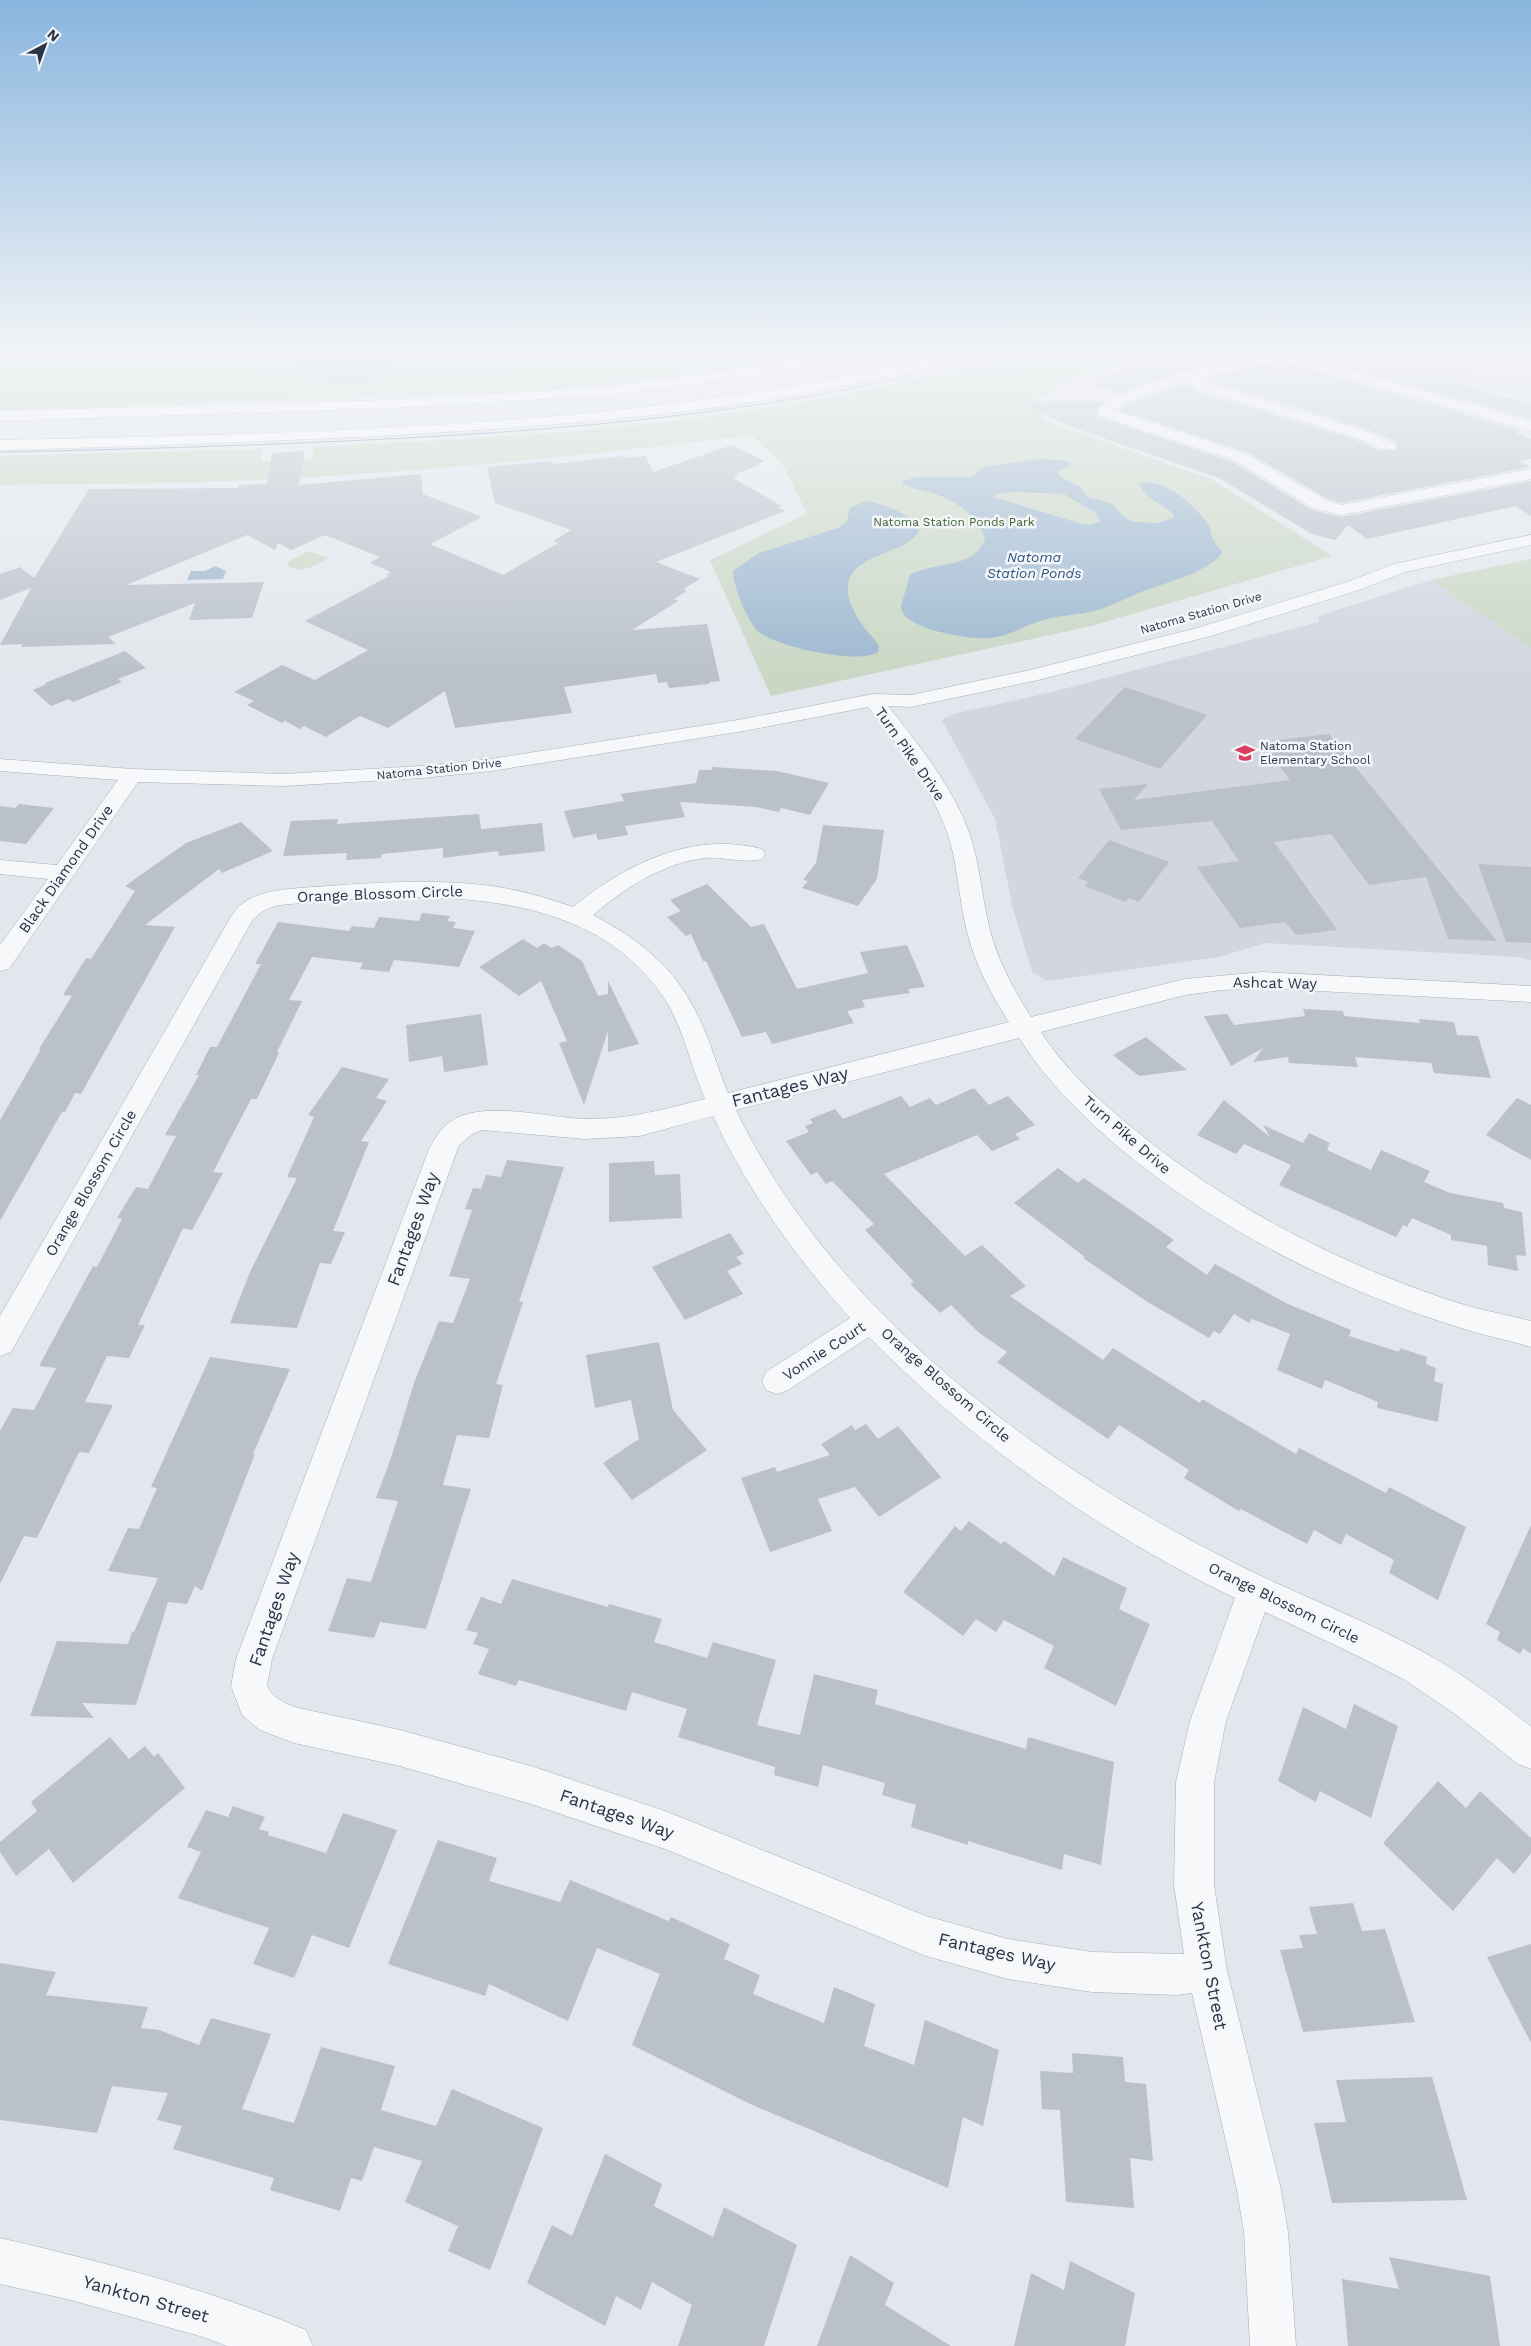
<svg xmlns="http://www.w3.org/2000/svg" width="1531" height="2346" viewBox="0 0 1531 2346" font-family="'Work Sans',sans-serif">
  <rect width="100%" height="100%" fill="#e3e7ed"/>
  <g fill="#d1d6df">
    <path d="M1352,350H1531V400Z"/>
    <path d="M1431,580L1531,648V960L1518,957L1265,943L1219,957L1047,981L1032,972L1012,905L995,819L942,720L953,714L1048,693L1319,622L1318,616Z"/>
  </g>
  <g fill="#c9d7c4">
    <path d="M0,350H838L702,373L540,391L0,410Z"/>
    <path d="M1020,350H1172L1126,361L1049,387L1056,391L1036,399L1044,421L1211,479L1332,556L1091,626L771,696L710,560L807,514L783,465L751,435C599,454 447,470 295,478C197,484 98,484 0,485V456L261,449V462L312,459L314,447C489,439 664,429 836,396C898,384 961,370 1020,350Z"/>
    <path d="M308,551L329,558C317,564 301,576 288,565V562Z"/>
    <path d="M1531,559V648L1431,580Z"/>
  </g>
  <g fill="#9cb7cf" fill-rule="evenodd">
    <path d="M272,350H375L399,352L431,350L361,383L343,385L306,375L282,359Z"/>
    <path d="M1039,459L1061,460L1071,462L1068,468L1058,470L1060,477L1080,487L1087,497L1111,503L1125,518L1133,522L1159,523L1172,518L1174,515C1166,505 1139,496 1140,483C1166,478 1194,505 1208,524C1211,529 1210,534 1213,539C1215,544 1219,547 1222,552C1215,570 1159,585 1141,592C1126,598 1112,606 1095,611C1078,615 1060,615 1043,620C1025,625 1008,637 989,638C971,640 900,629 901,606L910,575C932,561 976,570 985,538C976,513 953,499 929,492C920,490 910,488 902,483L903,481L917,477H971L984,467ZM1016,492L1064,494L1096,513L1100,522L1090,525L1082,524L993,497L997,494Z"/>
    <path d="M865,501C880,503 915,514 919,530C912,558 824,550 854,611C859,624 871,634 879,646L878,652C857,665 779,647 760,633C749,626 732,583 733,571L759,553L838,528L847,521L850,508Z"/>
    <path d="M215,566L226,571L223,579L187,580L191,571H205Z"/>
  </g>
  <g fill="#bac1cb">
    <path d="M1195,350H1275L1174,374L1118,394L1089,381L1124,369Z"/>
    <path d="M1282,350H1500L1456,382L1531,405V419Z"/>
    <path d="M1280,361L1519,430L1516,433L1531,439V459L1519,461L1530,467L1341,503L1326,498L1247,452L1118,410L1139,399L1184,384L1202,393L1351,438L1381,451L1396,450L1398,445L1395,441L1363,428L1204,379Z"/>
    <path d="M1052,401H1105L1096,411L1099,417L1233,462L1312,510L1341,517L1531,481V516L1516,506L1367,539L1348,525L1335,540L1312,534L1219,478L1072,427L1017,402Z"/>
    <path d="M732,445L764,461L758,464L760,465L736,474L739,475L733,478L782,506L778,508L785,511L656,562L700,579L683,589L687,591L674,599L678,601L632,630L707,624L720,681L709,682V684L669,688L667,682L658,683L656,674L564,687L572,713L455,728L445,691L388,728L360,716L326,737L304,726L300,729L285,721L282,723L247,705L254,701L234,692L282,665L315,680L368,650L305,621L389,576L386,575L391,572L370,563L380,557L325,535L291,550L278,543L275,550L247,535L126,585L264,582L252,618L189,620L195,603L108,637L116,644L21,647L23,644L0,645L31,588L0,600V574L20,567L34,578L89,489L238,488L239,485L267,484L272,453L305,451L299,485L421,474L423,494L482,517L430,544L503,575L558,543L553,541L571,530L495,503L487,467L551,461L552,464L623,456L625,458L646,456L653,472Z"/>
    <path d="M125,651L146,668L118,679L122,682L73,702L69,699L51,706L33,690L47,684L45,683Z"/>
    <path d="M1125,687L1207,715L1160,769L1075,739Z"/>
    <path d="M1329,734L1443,875L1497,941L1448,939L1426,877L1369,885L1331,834L1274,842L1337,930L1296,935L1285,922L1240,928L1197,867L1239,861L1212,821L1121,830L1099,789L1148,784L1134,800L1290,780L1261,742Z"/>
    <path d="M712,767L777,771L829,783L810,815L781,808L779,812L756,807L680,802L685,817L625,826L628,835L598,840L596,834L573,838L564,811L624,801L621,794L696,783L699,770H712Z"/>
    <path d="M19,804L54,808L26,844L0,841V806L15,808Z"/>
    <path d="M479,814L481,829L542,823L545,851L499,856L498,851L443,858V848L382,854L381,858L346,860L347,853L283,856L291,821L338,819L337,824Z"/>
    <path d="M241,822L273,851L222,873L219,869L145,925L175,927L81,1094L75,1093L65,1112H62L0,1221V1120L41,1049H39L72,996L63,995L86,958L91,959L135,891L125,886L186,843Z"/>
    <path d="M823,825L884,830L877,879L858,906L802,888L808,881L803,880L816,863Z"/>
    <path d="M1109,840L1169,862L1139,902L1129,898L1125,902L1085,886L1088,882L1078,878Z"/>
    <path d="M1478,864L1531,867V943L1506,942Z"/>
    <path d="M707,884L751,927L764,924L797,989L868,973L860,952L907,945L925,987L908,989L910,993L862,1000L865,1007L847,1011L854,1023L772,1044L766,1032L742,1037L706,961H703L691,934L686,936L667,917L681,911L670,900Z"/>
    <path d="M422,913L450,916L447,921L456,922L453,928L475,931L459,967L394,960L389,972L360,969L363,963L312,957L289,1000L302,1001L277,1052L279,1053L257,1099H251L213,1172L223,1173L192,1230L183,1228L138,1325H145L129,1358L107,1356L85,1402L113,1405L89,1453L79,1452L37,1538L24,1536L0,1584V1431L13,1408L34,1410L56,1368L39,1366L93,1266L97,1267L122,1219L117,1218L136,1187L148,1189L176,1136L165,1135L199,1075H196L210,1047H217L261,964H255L278,922L349,931L352,926L374,928L379,917L419,921Z"/>
    <path d="M523,939L537,948L544,943L552,948L558,945L582,961L598,996L608,994V981L639,1044L608,1052V1031L584,1105L559,1043L567,1041L541,981L519,996L479,967Z"/>
    <path d="M1303,1009L1343,1011L1344,1016L1420,1023L1419,1019L1454,1022L1457,1035L1478,1036L1491,1078L1434,1073L1431,1063L1355,1057L1358,1067L1289,1063L1288,1057L1253,1062L1263,1048L1231,1066L1204,1016L1227,1014L1234,1025L1305,1016Z"/>
    <path d="M481,1014L488,1065L444,1072L442,1056L409,1062L406,1025Z"/>
    <path d="M1146,1037L1187,1070L1139,1076L1113,1055Z"/>
    <path d="M342,1067L389,1079L376,1098L387,1101L361,1141L369,1142L333,1231L345,1232L331,1264L320,1263L297,1328L230,1323L250,1272L297,1178L287,1177L314,1117L308,1115Z"/>
    <path d="M974,1088L989,1105L1008,1096L1035,1125L1015,1134L1020,1139L992,1151L977,1135L884,1174L965,1256L982,1245L1026,1286L1010,1296L1103,1360L1113,1348L1200,1403L1202,1399L1296,1454L1299,1448L1386,1493L1389,1487L1466,1527L1438,1600L1389,1573L1394,1560L1346,1534L1341,1545L1314,1530L1307,1544L1241,1509L1239,1511L1184,1478L1189,1470L1119,1425L1108,1439L1044,1396L997,1362L1007,1352L978,1332L951,1305L940,1313L910,1284L914,1282L865,1230L874,1224L832,1181L826,1184L817,1172L811,1175L786,1141L809,1132L805,1126L813,1123L810,1119L835,1109L843,1119L901,1096L910,1107L930,1098L936,1105Z"/>
    <path d="M1517,1098L1531,1105V1160L1486,1135Z"/>
    <path d="M1224,1100L1270,1137L1263,1125L1303,1143L1309,1133L1330,1143L1327,1150L1371,1170L1381,1150L1430,1171L1424,1182L1450,1193L1503,1203L1504,1208L1522,1212L1526,1256L1516,1255L1518,1271L1488,1265L1487,1246L1451,1240V1235L1412,1218L1407,1227L1403,1225L1396,1237L1279,1185L1291,1165L1244,1144L1236,1154L1197,1135Z"/>
    <path d="M507,1160L564,1167L519,1302H523L496,1384L503,1385L489,1438L457,1435L443,1485L471,1489L426,1629L380,1622L374,1638L328,1631L347,1578L371,1582L398,1501L376,1498L391,1458L414,1383L439,1321L453,1323L470,1279L449,1276L472,1210L465,1209L473,1188L481,1189L486,1175L501,1177Z"/>
    <path d="M654,1161L655,1175L680,1174L682,1218L609,1222V1163Z"/>
    <path d="M1058,1168L1078,1183L1084,1178L1174,1240L1166,1247L1207,1275L1215,1264L1288,1304L1351,1330L1349,1336L1399,1352L1400,1348L1427,1357L1426,1364L1436,1368L1434,1381L1443,1384L1438,1422L1377,1408L1378,1402L1325,1380L1322,1389L1277,1370L1290,1334L1252,1319L1249,1323L1234,1314L1220,1334L1214,1331L1209,1338L1146,1301L1083,1258L1085,1257L1014,1203Z"/>
    <path d="M730,1233L744,1254L736,1257L742,1264L727,1271L743,1294L685,1320L652,1267Z"/>
    <path d="M659,1342L673,1410L707,1450L632,1500L603,1463L639,1439L631,1400L595,1408L586,1355Z"/>
    <path d="M210,1357L290,1369L253,1454H255L202,1591L195,1586L187,1604L168,1602L136,1705L82,1703L94,1718L30,1716L57,1641L128,1644L132,1632H134L158,1578L108,1571L128,1528L139,1529L157,1488L151,1487Z"/>
    <path d="M866,1424L878,1439L898,1426L941,1477L879,1517L855,1487L818,1499L832,1531L770,1552L741,1478L775,1467L777,1472L830,1455L821,1444L852,1425L855,1430Z"/>
    <path d="M969,1521L1001,1544L1004,1541L1054,1576L1063,1557L1127,1588L1119,1609L1150,1624L1116,1706L1044,1668L1054,1646L1004,1620L996,1632L976,1619L963,1636L903,1592L955,1526L961,1531Z"/>
    <path d="M1531,1525V1654L1523,1648L1520,1654L1497,1640L1500,1632L1486,1624Z"/>
    <path d="M512,1579L608,1607L609,1604L662,1619L654,1642L707,1658L713,1642L776,1660L757,1725L800,1735L814,1674L878,1690L875,1704L1026,1749L1028,1737L1114,1762L1101,1865L1064,1854L1062,1870L968,1841V1845L911,1827L916,1805L882,1795L885,1783L823,1765L818,1787L774,1775L775,1767L678,1737L687,1709L632,1692L626,1711L519,1680L516,1686L478,1674L489,1649L473,1644L478,1633L466,1630L481,1597L501,1604Z"/>
    <path d="M1354,1704L1398,1726L1371,1818L1320,1791L1316,1802L1278,1781L1303,1707L1346,1729Z"/>
    <path d="M110,1737L129,1759L145,1746L154,1757L158,1753L185,1788L73,1883L49,1849L16,1876L0,1852V1842L37,1811L31,1802Z"/>
    <path d="M1438,1781L1466,1808L1480,1791L1531,1838V1853L1514,1874L1497,1858L1453,1911L1383,1843Z"/>
    <path d="M233,1806L265,1817L259,1829L269,1832L268,1835L326,1853L343,1813L397,1830L349,1948L312,1935L294,1978L253,1964L269,1928L178,1898L201,1852L187,1847L206,1810L228,1817Z"/>
    <path d="M438,1840L497,1858L489,1881L560,1902L570,1880L669,1921L671,1917L730,1944L724,1959L760,1975L753,1994L824,2023L834,1987L875,2004L864,2046L914,2065L925,2020L999,2050L983,2126L963,2117L948,2188L750,2104L632,2045L660,1974L617,1956L597,1948L568,2021L489,1984L485,1996L388,1964Z"/>
    <path d="M1353,1903L1362,1931L1385,1929L1415,2022L1303,2032L1280,1950L1303,1948L1299,1935L1317,1934L1309,1907Z"/>
    <path d="M1531,1944V2043L1487,1957Z"/>
    <path d="M0,1963L56,1972L46,1995L148,2007L141,2028L159,2030L199,2045L211,2018L271,2034L242,2109L294,2123L321,2047L395,2066L381,2110L436,2126L452,2089L543,2128L490,2270L448,2251L458,2226L405,2202L422,2161L374,2147L362,2181L351,2178L340,2211L270,2190L274,2178L173,2149L182,2126L157,2120L168,2093L112,2086L97,2133L0,2120Z"/>
    <path d="M1072,2053L1123,2057L1125,2082L1146,2084L1153,2161L1130,2158L1134,2208L1066,2202L1060,2110L1042,2109L1040,2071L1073,2073Z"/>
    <path d="M1432,2077L1467,2200L1332,2203L1314,2123L1346,2122L1336,2080Z"/>
    <path d="M605,2154L662,2184L654,2206L713,2237L724,2207L797,2245L764,2346H678L692,2305L652,2282L641,2310L616,2296L605,2326L527,2283L552,2225L572,2236Z"/>
    <path d="M850,2255L894,2283L885,2305L951,2346H817Z"/>
    <path d="M1389,2257L1490,2276L1500,2346H1348L1342,2279L1399,2289Z"/>
    <path d="M1070,2261L1135,2293L1125,2346H1014L1031,2273L1064,2290Z"/>
  </g>
  <g fill="none" stroke-linecap="round" stroke-linejoin="round">
    <defs>
      <g id="minor">
        <path d="M1280,351L1531,421V431L1280,359L1199,378L1213,385L1362,430L1394,443L1396,446L1394,449H1382L1352,436L1203,391L1184,382L1138,397L1113,410L1246,454L1325,500L1341,505L1531,469V479L1341,515L1313,508L1234,460L1112,420L1100,415L1097,412C1101,389 1243,358 1269,352Z"/>
        <path d="M1531,535V545L1405,572L1359,590L1211,636L1038,680L911,707L888,706C919,745 953,787 970,835C979,862 981,889 987,917C994,954 1011,985 1031,1017L1185,979L1262,972L1531,986V1002L1262,988L1222,990L1185,995L1041,1032C1065,1070 1101,1102 1135,1130C1230,1208 1341,1265 1458,1303C1481,1310 1507,1315 1531,1321V1347C1507,1340 1482,1335 1458,1327C1335,1289 1216,1229 1117,1146C1080,1114 1045,1079 1019,1038L736,1110C831,1308 1030,1458 1221,1556C1283,1589 1350,1613 1412,1646C1455,1668 1494,1697 1531,1727V1769L1518,1764L1455,1714L1405,1680L1360,1657L1265,1612L1226,1721L1214,1782V1885L1227,1971L1280,2185L1288,2232L1296,2346H1250L1244,2232L1236,2185L1192,1993L1177,1995L1092,1992L1008,1979L926,1956L665,1849L531,1804L400,1766L294,1743L260,1730L242,1715L231,1686L236,1659L429,1149C435,1139 440,1129 450,1122C481,1099 547,1118 585,1119C627,1120 665,1109 705,1099C691,1067 684,1030 666,1001C602,900 472,894 366,898C344,899 323,901 302,903C292,904 281,904 272,907C265,909 259,914 253,919L11,1352L0,1356V1316L232,915C238,906 246,900 256,896C278,888 304,888 328,886C382,882 438,879 492,886C520,890 547,898 573,907C626,864 692,831 762,849L765,854L762,859C744,864 723,856 705,858C662,863 624,889 593,915C637,938 675,967 697,1014C710,1039 717,1067 728,1093L1009,1022C988,989 971,957 964,918C958,889 957,860 947,832C930,785 898,746 868,707L744,731L491,771L422,778L283,786L138,782L9,969L0,971V945L48,879L0,874V860L57,865L118,780L0,771V759L132,769L283,774L422,766L491,759L744,719L873,694L911,695L1030,670L1197,628L1347,582L1394,564ZM713,1116C748,1191 795,1256 850,1318L766,1372L762,1381L766,1390L777,1394L788,1390L869,1337C974,1444 1100,1533 1235,1598L1190,1721L1176,1782L1174,1885L1184,1954L1092,1952L1008,1939L926,1916L665,1811L531,1766L400,1730L294,1707C284,1703 271,1696 267,1686L272,1659L459,1145L474,1133L483,1130L585,1139L640,1136Z"/>
        <path d="M0,2238C104,2262 208,2289 306,2330L313,2346H227L203,2337L71,2300L0,2284Z"/>
      </g>
      <g id="major">
        <path d="M851,350H879L872,354L758,375L610,395L393,408L0,421V411L393,400L610,387L758,367Z"/>
        <path d="M965,350H987L985,353C912,371 840,388 766,400C638,420 508,429 379,436C252,442 126,447 0,450V440C321,433 652,428 965,350Z"/>
      </g>
    </defs>
    <use href="#minor" stroke="#a7aeb8" stroke-width="1"/>
    <use href="#major" stroke="#a2acb9" stroke-width="1"/>
    <use href="#minor" fill="#f7f8fa" fill-rule="evenodd"/>
    <use href="#major" fill="#fff" fill-rule="evenodd"/>
    <path stroke="#7b8798" stroke-width="1" d="M0,452C115,450 231,446 346,441C516,433 686,421 853,388C904,378 955,364 1006,350"/>
  </g>
  <linearGradient id="sky" x2="0" y2="1"><stop stop-color="#89b5de"/><stop offset="0.52" stop-color="#f2f4f7"/><stop offset="1" stop-color="#f2f4f7" stop-opacity="0"/></linearGradient>
  <rect width="1531" height="678" fill="url(#sky)"/>
  <defs>
    <symbol id="school-bare" viewBox="-9 -9 18 18"><path d="M0-5L7-2L0 1L-7-2ZM-4 1L0 2.5L4 1V4Q0 6-4 4Z" fill="#da3f5d" stroke="#f4f6f9" stroke-width="2.5" paint-order="stroke"/></symbol>
  </defs>
  <g fill-rule="evenodd">
    <use href="#school-bare" x="1231" y="739" width="28" height="28"/>
  </g>
  <g text-anchor="middle" stroke-width="5" stroke-linejoin="round" paint-order="stroke">
    <g font-size="12" fill="#406435" stroke="#f4f6f9">
      <text x="954" y="526">Natoma Station Ponds Park</text>
    </g>
    <g font-size="12" fill="#293547" stroke="#f4f6f9">
      <text transform="translate(1201 613) rotate(-16)" y="4">Natoma Station Drive</text>
      <text transform="translate(439 769) rotate(-6)" y="4">Natoma Station Drive</text>
    </g>
    <g font-size="12" fill="#293547" stroke="#f4f6f9" text-anchor="start">
      <text x="1260" y="750">Natoma Station<tspan x="1260" dy="14">Elementary School</tspan></text>
    </g>
    <g font-size="14" font-style="italic" fill="#2f567f" stroke="#f4f6f9">
      <text x="1034" y="562">Natoma<tspan x="1034" dy="16">Station Ponds</tspan></text>
    </g>
    <g font-size="15" fill="#293547" stroke="#f4f6f9">
      <text transform="translate(910 754) rotate(55)" y="5">Turn Pike Drive</text>
      <text transform="translate(66 869) rotate(-55)" y="5">Black Diamond Drive</text>
      <text transform="translate(380 894) rotate(-2)" y="5">Orange Blossom Circle</text>
      <text transform="translate(1275 983) rotate(1)" y="5">Ashcat Way</text>
      <text transform="translate(1127 1135) rotate(41)" y="5">Turn Pike Drive</text>
      <text transform="translate(91 1183) rotate(-60)" y="5">Orange Blossom Circle</text>
      <text transform="translate(824 1351) rotate(-33)" y="5">Vonnie Court</text>
      <text transform="translate(946 1385) rotate(41)" y="5">Orange Blossom Circle</text>
      <text transform="translate(1284 1603) rotate(26)" y="5">Orange Blossom Circle</text>
    </g>
    <g font-size="18" fill="#293547" stroke="#f4f6f9">
      <text transform="translate(790 1087) rotate(-14)" y="6">Fantages Way</text>
      <text transform="translate(413 1229) rotate(-70)" y="6">Fantages Way</text>
      <text transform="translate(274 1609) rotate(-71)" y="6">Fantages Way</text>
      <text transform="translate(617 1814) rotate(19)" y="6">Fantages Way</text>
      <text transform="translate(997 1952) rotate(13)" y="6">Fantages Way</text>
      <text transform="translate(1209 1966) rotate(79)" y="6">Yankton Street</text>
      <text transform="translate(146 2299) rotate(16)" y="6">Yankton Street</text>
    </g>
  </g>
  <g transform="translate(45 45) rotate(41)" stroke="#f4f6f9" stroke-width="4" paint-order="stroke">
  <path d="M0-4L9 19L0 12L-9 19Z" fill="#293547"/>
  <text y="-8" font-size="14" font-weight="bold" text-anchor="middle" fill="#293547">N</text>
  </g>
</svg>
